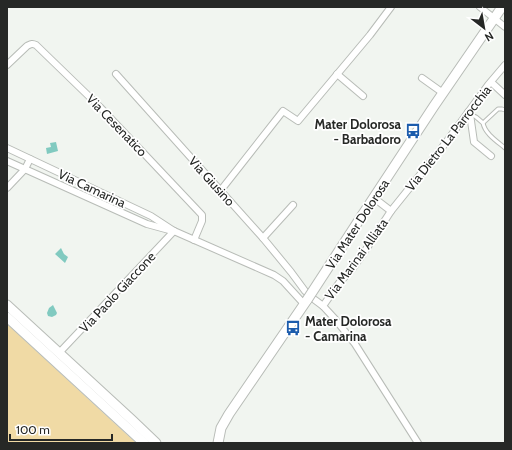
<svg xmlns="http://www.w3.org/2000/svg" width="512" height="450" viewBox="0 0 512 450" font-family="Cabin,sans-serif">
  <rect width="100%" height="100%" fill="#f1f5f0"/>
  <path fill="#f0daa5" d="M7,324L136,443H7Z"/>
  <g fill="#81cac0">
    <path d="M56,142L58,151L47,154L46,148L51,147L50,143Z"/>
    <path d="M61,248L64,254L68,257L65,263L55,254Z"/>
    <path d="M53,305L57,313L56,315L52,317L48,316L47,313L49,308Z"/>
  </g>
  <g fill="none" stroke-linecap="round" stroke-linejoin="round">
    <defs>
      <g id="lane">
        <path d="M470,114L476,117L483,123C485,134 498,142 505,148"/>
        <path d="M483,123L498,109H502L505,110"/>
      </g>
      <g id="street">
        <path d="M480,7L505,27"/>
        <path d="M7,65L27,46C31,44 32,43 36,45L100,107L202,215V221L194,240"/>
        <path d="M116,74L263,238L291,272L305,291"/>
        <path d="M337,74L363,96"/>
        <path d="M422,78L443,93"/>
        <path d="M491,82L505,95"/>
        <path d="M468,112L470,114L474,142L491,156"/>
        <path d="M7,148L151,216L174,231L274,275L283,281L304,304"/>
        <path d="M7,161L147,224L169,230"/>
        <path d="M7,188L25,169L30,159"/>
        <path d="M221,190L283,111L298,121L370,35L391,7"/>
        <path d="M374,198L391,211L365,251L353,268L339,283L323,306L335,319L355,344L418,443"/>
        <path d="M391,211L444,145L488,85L505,65"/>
        <path d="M263,238L293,205"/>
        <path d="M315,300L323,306"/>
        <path d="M59,353L174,231"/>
      </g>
      <g id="secondary">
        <path d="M363,214L434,106L502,7"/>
        <path d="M7,305L132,420L156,443"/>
        <path d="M7,317L144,443"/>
        <path d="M218,443L221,428L229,414L307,300"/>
      </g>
    </defs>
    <use href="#lane" stroke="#b8bcb7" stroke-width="5"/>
    <use href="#street" stroke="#b8bcb7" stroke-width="8"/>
    <use href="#secondary" stroke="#b8bcb7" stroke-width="11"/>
    <use href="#lane" stroke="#fff" stroke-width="3"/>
    <use href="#street" stroke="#fff" stroke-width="6"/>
    <use href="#secondary" stroke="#fff" stroke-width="9"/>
    <defs>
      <path id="secondary-bridge" d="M307,300L363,214"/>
    </defs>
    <use href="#secondary-bridge" stroke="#b8bcb7" stroke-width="11" stroke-linecap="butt"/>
    <use href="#secondary-bridge" stroke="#fff" stroke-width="9"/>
  </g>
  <defs>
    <symbol id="bus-bare" viewBox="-9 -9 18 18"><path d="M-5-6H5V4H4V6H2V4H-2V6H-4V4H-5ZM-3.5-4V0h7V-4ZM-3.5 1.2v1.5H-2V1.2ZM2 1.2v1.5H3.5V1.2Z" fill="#1c5cac" stroke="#fff" stroke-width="2.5" paint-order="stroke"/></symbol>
  </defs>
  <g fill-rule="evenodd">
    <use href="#bus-bare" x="402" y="120" width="22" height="22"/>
    <use href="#bus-bare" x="282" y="317" width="22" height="22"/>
  </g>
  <g text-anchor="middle" stroke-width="3.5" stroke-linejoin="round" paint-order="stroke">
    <g font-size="13" font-weight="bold" fill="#262826" stroke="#fff" text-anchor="end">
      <text x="401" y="129">Mater Dolorosa<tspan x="401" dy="15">- Barbadoro</tspan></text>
      <text x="305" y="326" text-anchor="start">Mater Dolorosa<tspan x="305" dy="15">- Camarina</tspan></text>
    </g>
    <g font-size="13" fill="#262826" stroke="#fff">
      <text transform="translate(117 125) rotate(46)" y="5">Via Cesenatico</text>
      <text transform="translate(448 138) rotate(-52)" y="5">Via Dietro La Parrocchia</text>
      <text transform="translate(212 181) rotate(48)" y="5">Via Giusino</text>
      <text transform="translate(92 188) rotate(25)" y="5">Via Camarina</text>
      <text transform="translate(357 224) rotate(-57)" y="5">Via Mater Dolorosa</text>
      <text transform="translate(356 259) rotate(-54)" y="5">Via Marinai Alliata</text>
      <text transform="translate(117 292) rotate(-47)" y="5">Via Paolo Giaccone</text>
    </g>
  </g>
  <rect width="512" height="450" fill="none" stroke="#262826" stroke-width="16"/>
  <g transform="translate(484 28) rotate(149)" stroke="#ffffff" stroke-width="3" paint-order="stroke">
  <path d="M0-3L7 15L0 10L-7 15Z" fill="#262826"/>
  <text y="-6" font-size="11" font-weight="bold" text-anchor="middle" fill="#262826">N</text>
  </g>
  <path d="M10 434v6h102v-6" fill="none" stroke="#262826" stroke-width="2"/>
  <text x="16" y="434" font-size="12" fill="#262826" stroke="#ffffff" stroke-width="3" paint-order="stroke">100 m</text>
</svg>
